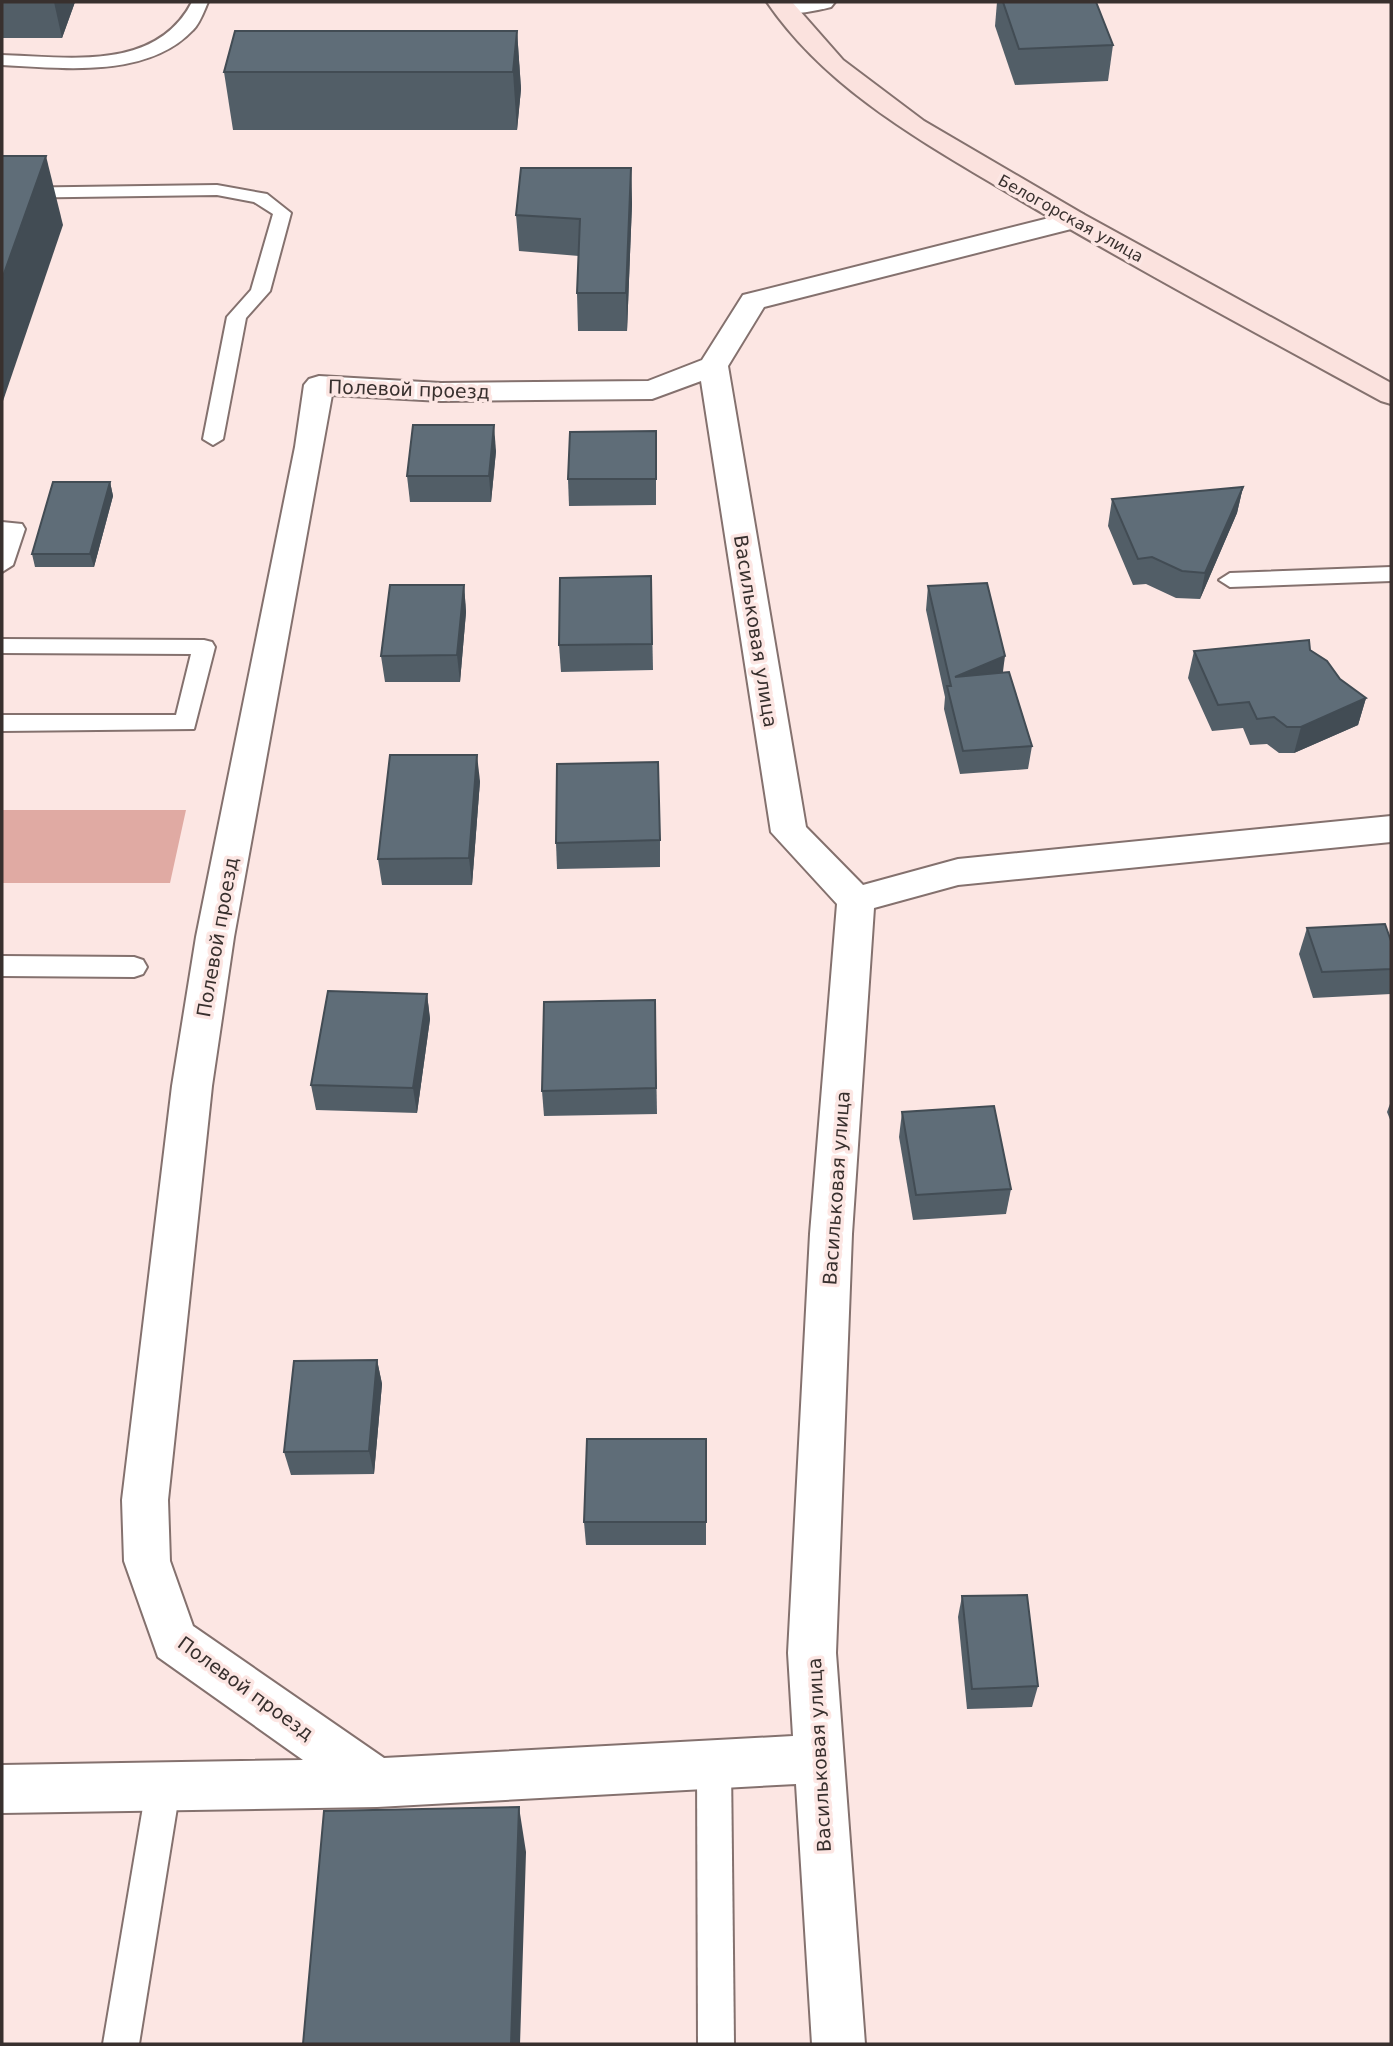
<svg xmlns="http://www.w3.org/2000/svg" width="1393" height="2046" viewBox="0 0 1393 2046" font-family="'DejaVu Sans',sans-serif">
  <rect width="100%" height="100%" fill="#fce6e3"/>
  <path fill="#e0aaa3" d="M2,810H186L170,883H2Z"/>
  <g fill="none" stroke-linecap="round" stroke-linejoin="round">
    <defs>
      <g id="lane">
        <path d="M192,2H208C204,11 200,23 193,30C147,79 62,68 2,65V55C69,57 156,72 192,2Z"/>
        <path d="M217,185L267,194L291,213L270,291L246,318L223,439L213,445L203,439L227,317L251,290L273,214L254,202L217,195L2,198V188Z"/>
        <path d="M2,522L22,524L25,529L13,565L2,572Z"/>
        <path d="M1391,567V581L1230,587L1219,580L1230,573Z"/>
        <path d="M2,639L204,640L212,642L215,647L194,729L2,731V715H176L191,654L2,653Z"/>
        <path d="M2,956L134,957L143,960L147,967L143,974L134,977L2,976Z"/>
        <path d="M714,1748L726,1752L731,1764L734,2044H698L697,1764L702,1752Z"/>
        <path d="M163,1772L175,1777L180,1789L139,2044H103L146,1789L151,1777Z"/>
      </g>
      <g id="street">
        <path d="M776,2H835L831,7C815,11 792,16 776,12L772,7Z"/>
        <path d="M1073,212L1083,214L1086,220L1083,226L764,307L728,366L806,827L863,885L958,859L1391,816V842L958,885L874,908L852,1234L836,1653L865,2044H812L796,1784L377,1807L2,1813V1765L303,1760L158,1657L124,1561L122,1500L172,1086L196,937L295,447L304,385L309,379L319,376L441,383L648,381L702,360L743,295ZM701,381L771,832L837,904L810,1234L788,1653L793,1736L384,1758L193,1626L170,1561L168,1500L212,1086L234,937L332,395L441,401L652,399Z"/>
      </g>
      <path id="secondary" d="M767,2H792L843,60L924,121L1083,214L1391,383V404L1381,401C1258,334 1135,268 1015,197C925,143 828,91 767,2Z"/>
    </defs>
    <use href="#lane" stroke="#84716e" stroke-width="4"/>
    <use href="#street" stroke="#84716e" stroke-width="4"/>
    <use href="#secondary" stroke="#84716e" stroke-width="4"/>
    <use href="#lane" fill="#fff" fill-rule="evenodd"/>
    <use href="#street" fill="#fff" fill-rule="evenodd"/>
    <use href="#secondary" fill="#fbe2de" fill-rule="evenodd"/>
  </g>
  <g fill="#525e67">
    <path d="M2,2H75L62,38H2Z"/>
    <path d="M997,2H1096L1113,45L1108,81L1015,85L995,26Z"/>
    <path d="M517,31L521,89L517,130H233L224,72Z"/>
    <path d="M631,168L632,204L627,331H578L577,293L579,256L519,251L516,215Z"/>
    <path d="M656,431V505L569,506L568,479Z"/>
    <path d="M496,451L491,502H410L407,476Z"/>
    <path d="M110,482L113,496L94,567H35L32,554Z"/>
    <path d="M1243,487L1237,513L1200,599L1176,598L1146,584L1133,585L1108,526L1112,499Z"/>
    <path d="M651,576L653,670L561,672L559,645Z"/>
    <path d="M464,585L466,612L460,682H385L381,656Z"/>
    <path d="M928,586L1003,673L1032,746L1028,769L960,774L944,709L945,697L926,610Z"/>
    <path d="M1310,650L1340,679L1366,698L1358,725L1294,753H1279L1267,744L1250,745L1243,728L1212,731L1188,678L1194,651Z"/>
    <path d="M480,781L472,885H382L378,859Z"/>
    <path d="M660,840V867L557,869L556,843Z"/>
    <path d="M1307,928L1391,941V994L1313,998L1299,954Z"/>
    <path d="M427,994L430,1019L417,1113L316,1110L311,1085Z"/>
    <path d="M655,1000L657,1114L544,1116L542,1091Z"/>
    <path d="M1391,1101V1122L1387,1112Z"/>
    <path d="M902,1112L1011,1189L1006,1214L913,1220L899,1137Z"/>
    <path d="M377,1360L382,1384L374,1474L291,1475L284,1452Z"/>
    <path d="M706,1439V1545H586L584,1522Z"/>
    <path d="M962,1596L1038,1686L1032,1707L967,1709L958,1617Z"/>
  </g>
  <g fill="#424c54">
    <path d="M54,2H75L62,38Z"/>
    <path d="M517,31L521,89L517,130L513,72Z"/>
    <path d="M46,156L63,225L2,404V279Z"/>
    <path d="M631,168L632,204L627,331L626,293Z"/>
    <path d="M494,425L496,451L491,502L489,476Z"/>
    <path d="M110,482L113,496L94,567L90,554Z"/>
    <path d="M1243,487L1237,513L1200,599L1205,573Z"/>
    <path d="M464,585L466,612L460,682L457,655Z"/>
    <path d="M1005,656L1002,679L955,677Z"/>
    <path d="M1366,698L1358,725L1294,753L1301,727Z"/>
    <path d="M477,755L480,781L472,885L469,858Z"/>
    <path d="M427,994L430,1019L417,1113L413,1088Z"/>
    <path d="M377,1360L382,1384L374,1474L369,1451Z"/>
    <path d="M519,1807L526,1852L520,2044H511Z"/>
  </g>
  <g fill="#5f6d78" stroke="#424c54" stroke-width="2">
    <path d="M1003,2H1096L1113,45L1019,49Z"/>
    <path d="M235,31H517L513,72H224Z"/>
    <path d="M2,156H46L2,279Z"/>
    <path d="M521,168H631L626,293H577L580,219L516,215Z"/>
    <path d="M413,425H494L489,476H407Z"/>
    <path d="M656,431V479H568L570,432Z"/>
    <path d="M53,482H110L90,554H32Z"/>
    <path d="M1243,487L1205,573L1182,571L1152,557L1138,559L1112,499Z"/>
    <path d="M651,576L652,644L559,645L560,578Z"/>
    <path d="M987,583L1005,656L955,677L1009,672L1032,746L963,751L947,686H951L928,586Z"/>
    <path d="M390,585H464L457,655L381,656Z"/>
    <path d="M1309,640L1310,650L1327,661L1340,679L1366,698L1301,727H1287L1274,717L1257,719L1249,702L1218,705L1194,651Z"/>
    <path d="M390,755H477L469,858L378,859Z"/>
    <path d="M658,762L660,840L556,843L557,764Z"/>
    <path d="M1385,924L1391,941V969L1322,972L1307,928Z"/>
    <path d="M328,991L427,994L413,1088L311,1085Z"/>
    <path d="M655,1000L656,1088L542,1091L544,1002Z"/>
    <path d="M994,1106L1011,1189L916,1195L902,1112Z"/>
    <path d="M377,1360L369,1451L284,1452L294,1361Z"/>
    <path d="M587,1439H706V1522H584Z"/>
    <path d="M1027,1595L1038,1686L972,1689L962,1596Z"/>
    <path d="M519,1807L511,2044H303L324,1811Z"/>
  </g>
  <g text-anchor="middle" stroke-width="7" stroke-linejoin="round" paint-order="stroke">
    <g font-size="16" fill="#38302e" stroke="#fce6e3">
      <text transform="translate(1071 218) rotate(29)" y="6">Белогорская улица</text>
    </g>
    <g font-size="19" fill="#38302e" stroke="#fce6e3">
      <text transform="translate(409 389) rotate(2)" y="7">Полевой проезд</text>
      <text transform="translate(756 631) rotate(81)" y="7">Васильковая улица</text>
      <text transform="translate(217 937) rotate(-80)" y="7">Полевой проезд</text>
      <text transform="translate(836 1188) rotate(-86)" y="7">Васильковая улица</text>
      <text transform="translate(246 1688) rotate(36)" y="7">Полевой проезд</text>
      <text transform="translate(819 1755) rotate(-93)" y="7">Васильковая улица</text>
    </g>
  </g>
  <rect width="1393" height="2046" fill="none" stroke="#38302e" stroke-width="7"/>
</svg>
